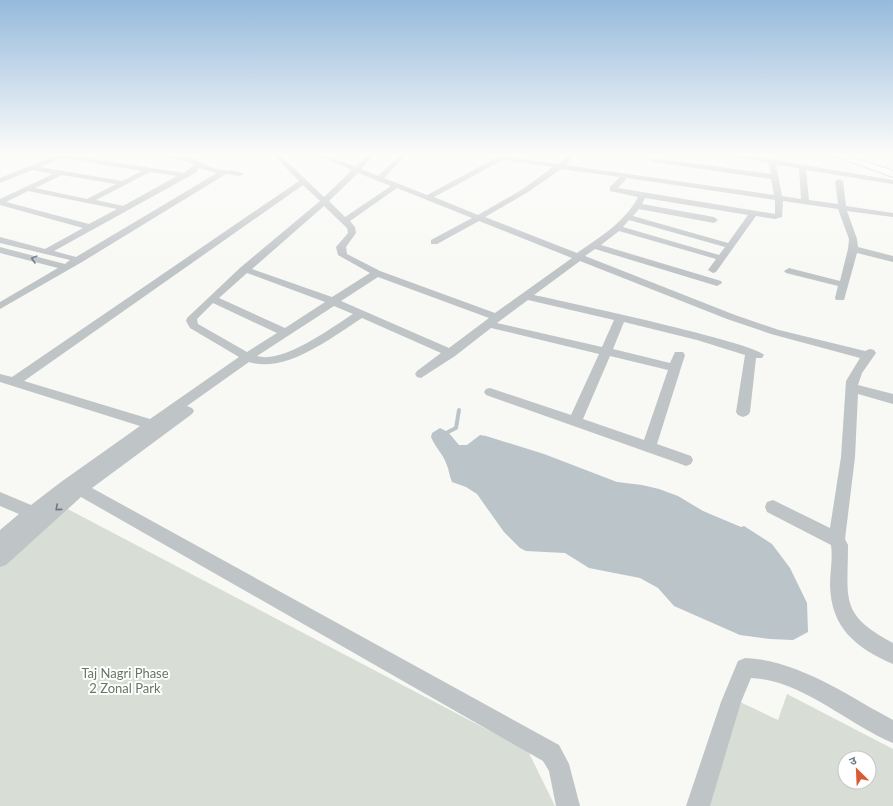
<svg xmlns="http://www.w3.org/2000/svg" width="893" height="806" viewBox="0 0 893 806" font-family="Lato,'Noto Sans Devanagari',sans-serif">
  <rect width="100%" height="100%" fill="#f8f8f5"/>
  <g fill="#d8ddd5" fill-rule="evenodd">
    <path d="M60,505L528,751L555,806H0V555Z"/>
    <path d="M787,694L893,749V806H709L740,702L778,720ZM845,758H869V782H845Z"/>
  </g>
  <path fill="#bbc4c9" d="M440,428L448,432L459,445H467L480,435L486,436L544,454L617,482L642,485L659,489L678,496L703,511L741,527L744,526L772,544L790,568L807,603L808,632L793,640L770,639L740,635L674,606L658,588L640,578L589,568L565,553L526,551L520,548L504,532L477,494L466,487L452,482C449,475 449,469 446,463C443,454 435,447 431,437L432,433Z"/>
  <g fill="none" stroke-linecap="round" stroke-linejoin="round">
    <path stroke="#bbc4c9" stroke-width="4" d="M448,432L456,428L459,410"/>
    <defs>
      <path id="secondary" d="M827,153H841L893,171V177Z"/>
    </defs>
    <use href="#secondary" stroke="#b4b9be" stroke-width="2"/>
    <g fill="#bfc4c7" fill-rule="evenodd">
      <path d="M62,153H71L69,155L184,173L194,165L192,163L144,153C155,153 188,155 197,160C203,164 209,167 216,169C225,171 237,169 244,174L240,176L226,174L82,262L0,309V302L58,268L0,253V247L65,264L70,260L0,243V237L45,249L83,228L0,205V199L53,174L32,170L0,183V178ZM62,158L142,171L122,181L40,167ZM199,168L217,173L76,257L54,251L197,172ZM150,172L177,176L123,206L96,200ZM62,175L116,184L87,199L35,188ZM28,191L117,209L89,224L6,202Z"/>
      <path d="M271,153H278L324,197L352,170L311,153H320L356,167L369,153H376L361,169L378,176L400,155H404V157L384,178L427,195L496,158L503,156L558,164L571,153H578L565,165L774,195L771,179L653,162L650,160L653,158L771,174L769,163L716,153H732L893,180V184L806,170L809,200L838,204L835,181L839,179L843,181L846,206L893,213V217L847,211L857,239L858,247L893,256V262L857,253L844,300H836L835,298L838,286L786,273L784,271L789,268L840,281L848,249L849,239L838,209L783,201L782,217L775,219L756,216L716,272L713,273L708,270L716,259L619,231L601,245L721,281L722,283L717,286L595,249L585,256L735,315L779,330L865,351L870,349L874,350L876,353L862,373L858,385L893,394V404L858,394L855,457L845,539L848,545C848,600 839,614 893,643V664C856,648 831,628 830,585C830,572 833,558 831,545L767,512L765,507L767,502L773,500L830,528L841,457L846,381L860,358L771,334L727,319L580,261L534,295C562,301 756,343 764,355L762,358H756L750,412L748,415L743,417L738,415L736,412L745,355L697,340L624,322L613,349L670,363L675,352H683L685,355L657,444L691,456L693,460L691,464L686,466L681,464L486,395L484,392L486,389L490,388L571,415L599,354L491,328L455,356L421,378L417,377L415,374L417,371L441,353L362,318C332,337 286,374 249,362L187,406L192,408L194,411L192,414L92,488L559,745L569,764L580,806H556L549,771L543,761L81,497L6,565L0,567V548L2,547L0,548V530L19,514L0,506V492L31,505L61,482L140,426L0,382V374L12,377L299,181ZM503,160L553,167L523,189L478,215L434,197ZM776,165L799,168L801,199L782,196ZM561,169L620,177L610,187V191L638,197C625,222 600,237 577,253L485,217L528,192ZM358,173L391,186L345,217L329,201ZM627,178L775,200V214L618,188ZM303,185L320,201L241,267L187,318L186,321L190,328L239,357L150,419L24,381ZM397,188L472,218L431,240V244H437L479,221L572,258L495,313L380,271L347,254L346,247L356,233L355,227L350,221ZM645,198L748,215L728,243L633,216L639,209L714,223L718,220L714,217L642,204ZM324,206L347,228L348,233L336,247L338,255L370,273L332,297L252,269ZM629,220L725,247L719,255L623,227ZM247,273L325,302L285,328L219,298ZM378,277L489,318L449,348L341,301ZM528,300L614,320L602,347L497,323ZM213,303L277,333L247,352L198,324L197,319ZM334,306L353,314C331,328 283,364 257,356ZM610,356L668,370L644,440L583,419Z"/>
      <path d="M745,658C798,660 848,696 893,720V743C847,724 802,680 751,678L741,702L710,806H686L721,702L738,661Z"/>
    </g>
    <use href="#secondary" fill="#fff" fill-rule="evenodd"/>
  </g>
  <defs><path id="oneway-chevron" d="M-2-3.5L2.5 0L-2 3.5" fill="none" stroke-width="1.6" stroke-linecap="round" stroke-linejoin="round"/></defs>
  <g stroke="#697885">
    <use href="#oneway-chevron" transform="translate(34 259) rotate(-165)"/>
    <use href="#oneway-chevron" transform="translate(58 508) rotate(139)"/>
  </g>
  <linearGradient id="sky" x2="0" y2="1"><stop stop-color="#96badc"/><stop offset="0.58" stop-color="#fcfcfa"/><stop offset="1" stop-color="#fcfcfa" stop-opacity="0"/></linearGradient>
  <rect width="893" height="266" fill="url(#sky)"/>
  <g text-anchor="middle" stroke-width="4" stroke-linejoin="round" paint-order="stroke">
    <g font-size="13" fill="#667763" stroke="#fff">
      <text x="125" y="678">Taj Nagri Phase<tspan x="125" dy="15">2 Zonal Park</tspan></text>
    </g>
  </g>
  <g transform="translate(857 770) rotate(336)"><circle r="19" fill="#ffffff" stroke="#c3c9ce"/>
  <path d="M0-3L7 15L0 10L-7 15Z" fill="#da5b33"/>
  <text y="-6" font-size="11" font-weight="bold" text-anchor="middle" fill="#697885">उ</text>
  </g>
</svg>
